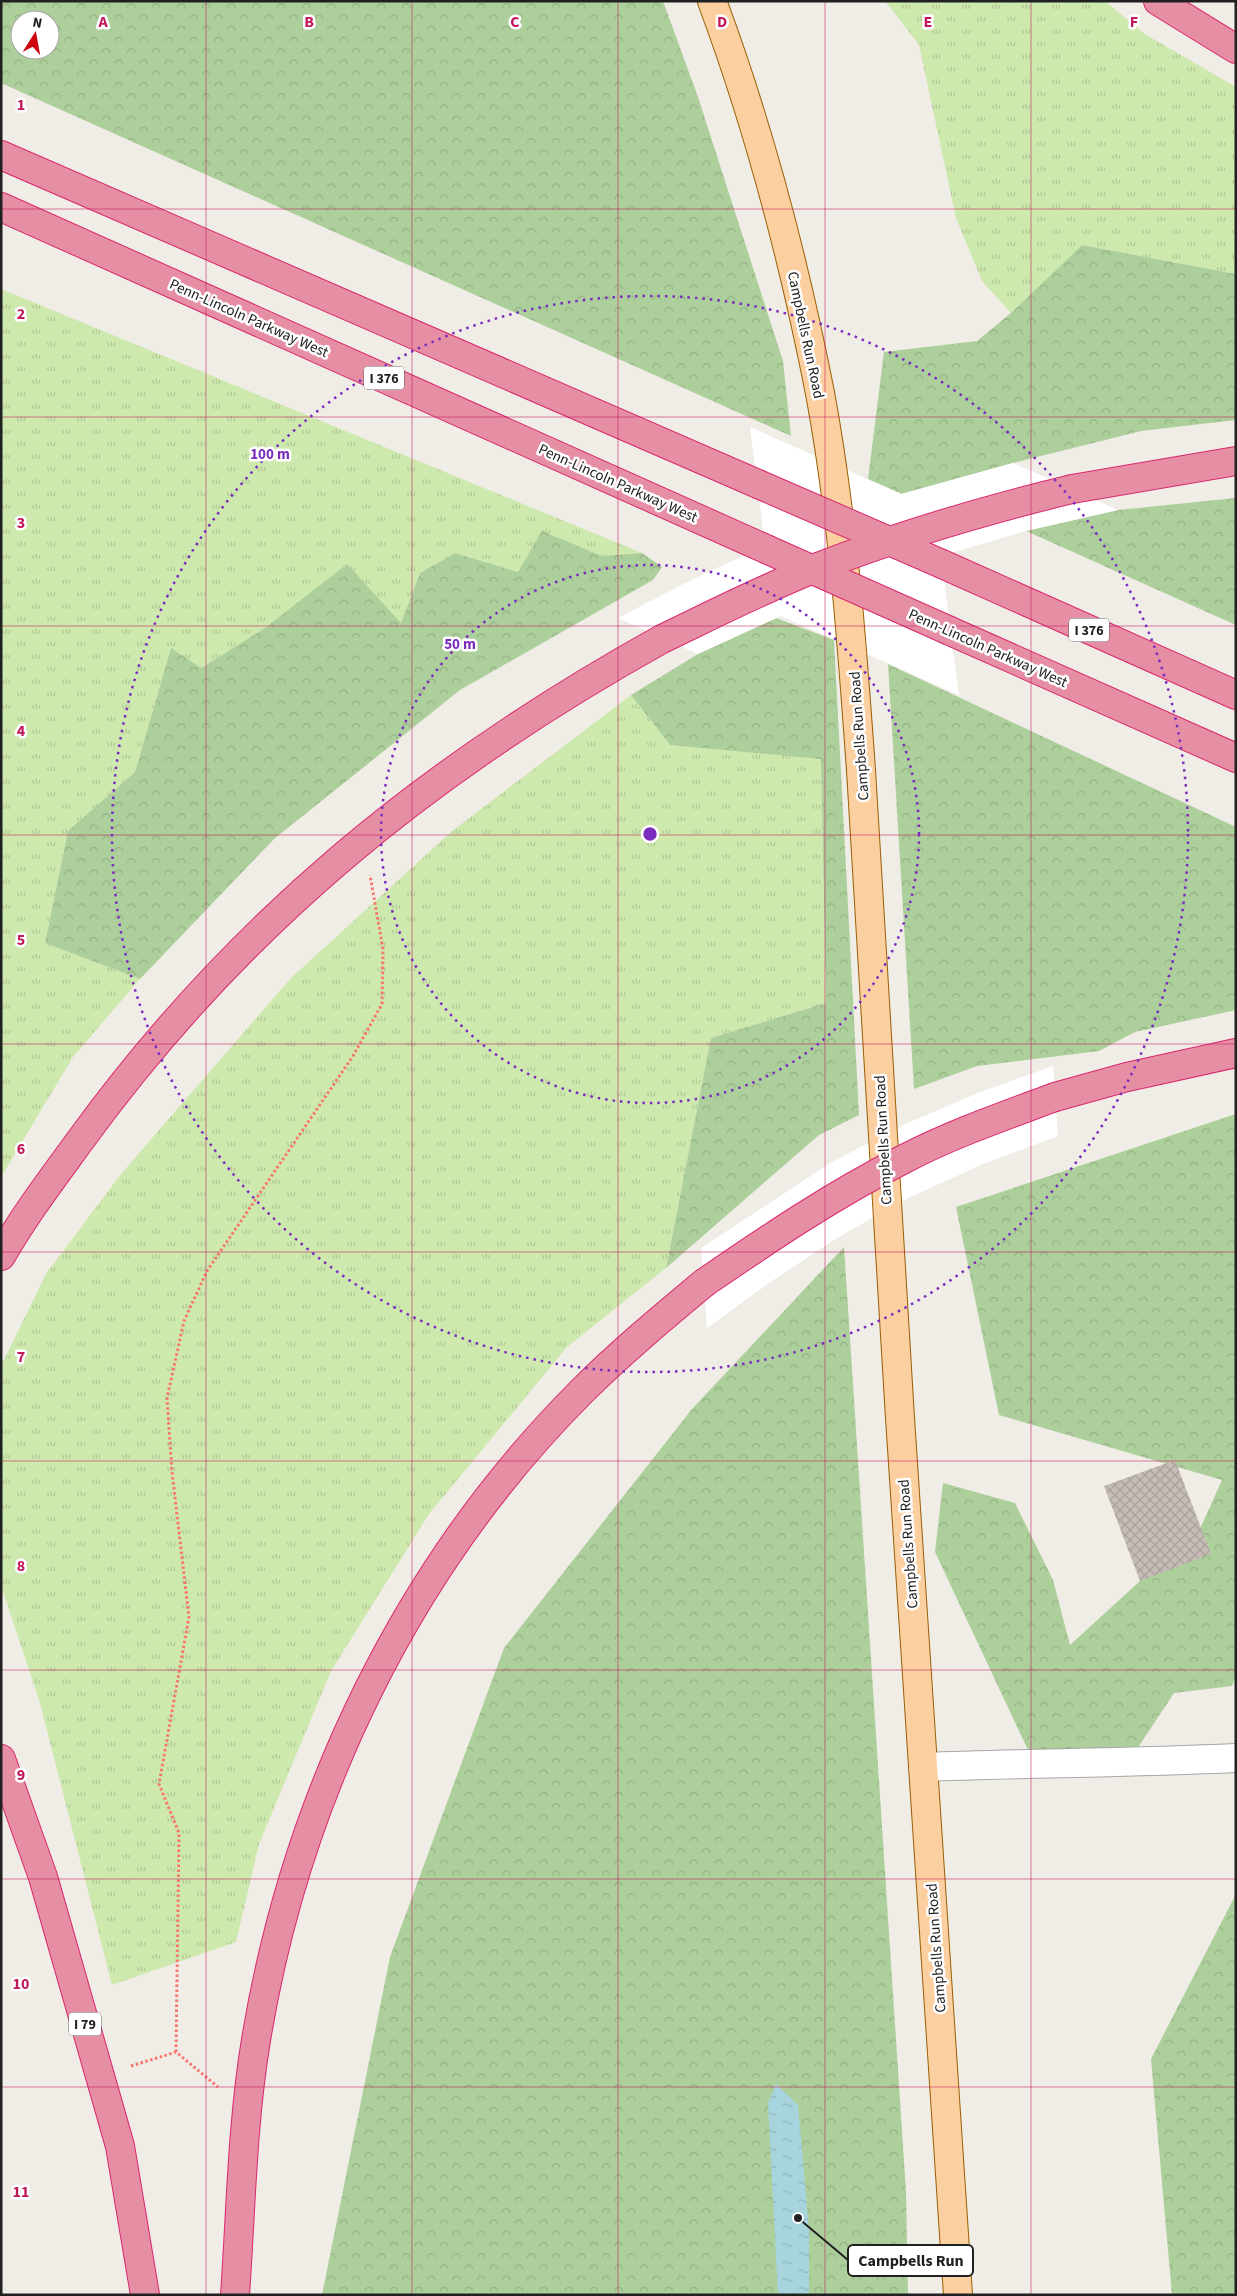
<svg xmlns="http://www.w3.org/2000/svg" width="1237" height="2296" viewBox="0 0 1237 2296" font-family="'Source Sans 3',sans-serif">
  <defs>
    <pattern id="grass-tufts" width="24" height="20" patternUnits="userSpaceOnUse" patternTransform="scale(1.25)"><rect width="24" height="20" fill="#cee9ad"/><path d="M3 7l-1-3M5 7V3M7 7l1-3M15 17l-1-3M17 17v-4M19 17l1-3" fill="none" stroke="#b1c895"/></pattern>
    <pattern id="forest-crowns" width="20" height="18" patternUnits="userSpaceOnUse" patternTransform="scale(1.25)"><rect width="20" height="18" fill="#adcf9b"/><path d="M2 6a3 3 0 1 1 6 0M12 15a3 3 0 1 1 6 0" fill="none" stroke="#95b185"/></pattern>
    <pattern id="water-ripples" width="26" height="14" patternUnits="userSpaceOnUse" patternTransform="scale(1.25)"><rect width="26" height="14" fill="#a7d4dd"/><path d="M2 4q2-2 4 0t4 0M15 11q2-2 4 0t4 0" fill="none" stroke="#8fb6bd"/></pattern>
    <pattern id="building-cross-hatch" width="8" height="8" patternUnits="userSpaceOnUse" patternTransform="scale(1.25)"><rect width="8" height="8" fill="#c5bcb5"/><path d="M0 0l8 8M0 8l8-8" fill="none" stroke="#a9a19b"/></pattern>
  </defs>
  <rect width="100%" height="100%" fill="#f0ece6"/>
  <g fill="url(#grass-tufts)">
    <path d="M885,1H1105L1143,33L1236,87V274L1082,245L1011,313L982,281L956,218L919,45Z"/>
    <path d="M1,289L642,553L602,556L543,532L518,572L455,553L420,573L401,623L265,629L200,668L171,648L135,772L68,831L45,943L140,979L73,1057L1,1177Z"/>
    <path d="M631,695L670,745L821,758L826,1003L711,1038L666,1268L567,1347L429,1514L331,1671L259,1844L236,1942L112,1985L40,1703L1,1585V1366L46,1274L121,1174L291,978L451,832Z"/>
  </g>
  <g fill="url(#forest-crowns)" fill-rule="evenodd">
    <path d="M1,1H663L698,97L783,361L791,436L1,83ZM20,20H50V50H20Z"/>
    <path d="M1082,245L1236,274V420L1141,431L1013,463L902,494L868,479L884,352L977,341L1011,313Z"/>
    <path d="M1236,498V625L1026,531L1118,510Z"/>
    <path d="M542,531L602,556L642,553L662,567L653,580L460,690L274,839L140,979L45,943L68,831L135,772L171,648L201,668L265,628L347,564L401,623L420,573L455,553L518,572Z"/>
    <path d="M776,618L834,640L859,1115L819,1135L666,1268L711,1038L826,1003L821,759L670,745L631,695L698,654Z"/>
    <path d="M888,664L1236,827V1010L1135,1032L1099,1051L977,1066L914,1089Z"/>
    <path d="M1236,1114V1676L1232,1686L1174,1693L1137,1749L1028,1750L935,1552L943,1483L1015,1503L1053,1580L1070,1645L1140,1581L1191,1549L1222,1480L999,1415L956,1207Z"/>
    <path d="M844,1247L906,2192L908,2295H322L390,1957L504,1648L692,1409Z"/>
    <path d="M1236,1894V2295H1172L1151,2059Z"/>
  </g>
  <path fill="url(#water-ripples)" d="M776,2084L798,2105L809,2230V2295H778L768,2103Z"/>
  <g fill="#fff">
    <path d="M750,427L901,494L1013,463L1118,510L1026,531L941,556L959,695L781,616L698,654L618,618L691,580L765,546Z"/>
    <path d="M1053,1066L1058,1136L983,1164L908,1198L837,1238L769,1283L707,1328L701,1248L832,1162L903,1125L978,1093Z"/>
  </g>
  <path fill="url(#building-cross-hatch)" d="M1175,1460L1211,1554L1140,1581L1104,1486Z"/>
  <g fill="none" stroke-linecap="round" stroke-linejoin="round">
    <defs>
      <path id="minor" d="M923,1767C1027,1763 1131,1763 1236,1758"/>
      <path id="major" d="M712,1C759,127 794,261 820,393C843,517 852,644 861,770L900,1418L958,2295"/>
      <g id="highway">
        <path d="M1158,1L1236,49"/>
        <path d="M1,155L758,484"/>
        <path d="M1,207L766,549"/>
        <path d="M1072,489L1236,461"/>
        <path d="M942,564L1236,695"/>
        <path d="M950,631L1236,758"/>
        <path d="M1055,1097L1127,1077L1236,1053"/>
        <path d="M1,1256C24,1216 52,1179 79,1142C237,924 428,769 662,639"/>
        <path d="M1,1759L43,1877L120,2146L145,2295"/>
        <path d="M235,2295C241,2210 242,2124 256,2040C296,1797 407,1566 582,1391C620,1353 662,1318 704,1283"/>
      </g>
    </defs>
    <use href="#minor" stroke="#a7a7a7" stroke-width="30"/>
    <use href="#major" stroke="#995f02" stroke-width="30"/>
    <use href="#highway" stroke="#d9286e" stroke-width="30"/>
    <g stroke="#f8766f" stroke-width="3" stroke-dasharray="2.5 2.5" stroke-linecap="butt">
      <path d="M176,2052L179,1833L159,1784L189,1617L172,1472L167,1398L184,1321L207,1271L353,1056L382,1004L383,949L370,875"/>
      <path d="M131,2066L176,2052L218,2087"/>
    </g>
    <use href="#minor" stroke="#fff" stroke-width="28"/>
    <use href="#major" stroke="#fbcfa0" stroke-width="28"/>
    <use href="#highway" stroke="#e68fa4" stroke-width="28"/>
    <defs>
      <g id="highway-bridge">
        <path d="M758,484L942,564"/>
        <path d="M766,549L950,631"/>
        <path d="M662,639C714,614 765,588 818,567C901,535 985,510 1072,489"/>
        <path d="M704,1283C768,1239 833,1195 904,1159C952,1134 1004,1116 1055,1097"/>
      </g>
    </defs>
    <use href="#highway-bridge" stroke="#d9286e" stroke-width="30" stroke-linecap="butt"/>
    <use href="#highway-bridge" stroke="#e68fa4" stroke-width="28"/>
  </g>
  <path fill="none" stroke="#c2185b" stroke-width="1" stroke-opacity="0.55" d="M206,1V2295M412,1V2295M618,1V2295M825,1V2295M1031,1V2295M1,209H1236M1,417H1236M1,626H1236M1,835H1236M1,1044H1236M1,1252H1236M1,1461H1236M1,1670H1236M1,1879H1236M1,2087H1236"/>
  <g fill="none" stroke="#7b2cbf" stroke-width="2.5" stroke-dasharray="2.5 5">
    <circle cx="650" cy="834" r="269"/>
    <circle cx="650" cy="834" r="538"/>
  </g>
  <g text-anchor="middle" stroke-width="5" stroke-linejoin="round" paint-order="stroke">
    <g fill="#fff" stroke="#636363" stroke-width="1">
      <rect x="364" y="366.5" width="40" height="23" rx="4"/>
      <rect x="1069" y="618.5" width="40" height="23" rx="4"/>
      <rect x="69" y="2012.5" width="32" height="23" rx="4"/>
    </g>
    <g font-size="14" font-weight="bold" fill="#202020">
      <text x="384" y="383">I 376</text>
      <text x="1089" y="635">I 376</text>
      <text x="85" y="2029">I 79</text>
    </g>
    <g font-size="15" fill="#202020" stroke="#fff">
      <text transform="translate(249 318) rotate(24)" y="5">Penn-Lincoln Parkway West</text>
      <text transform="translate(806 335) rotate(78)" y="5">Campbells Run Road</text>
      <text transform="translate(618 483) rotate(24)" y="5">Penn-Lincoln Parkway West</text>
      <text transform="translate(988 648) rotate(24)" y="5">Penn-Lincoln Parkway West</text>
      <text transform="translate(859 736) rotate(-94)" y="5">Campbells Run Road</text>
      <text transform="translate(883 1140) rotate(-93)" y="5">Campbells Run Road</text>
      <text transform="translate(908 1544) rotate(-94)" y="5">Campbells Run Road</text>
      <text transform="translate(936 1948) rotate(-94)" y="5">Campbells Run Road</text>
    </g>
  </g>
  <g font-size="16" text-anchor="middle" font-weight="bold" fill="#c2185b" stroke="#fff" stroke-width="5" stroke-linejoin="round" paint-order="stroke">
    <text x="103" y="27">A</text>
    <text x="309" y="27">B</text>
    <text x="515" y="27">C</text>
    <text x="722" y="27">D</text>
    <text x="928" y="27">E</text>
    <text x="1134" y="27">F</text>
    <text x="21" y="110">1</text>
    <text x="21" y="319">2</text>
    <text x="21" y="528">3</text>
    <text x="21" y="736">4</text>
    <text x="21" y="945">5</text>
    <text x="21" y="1154">6</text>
    <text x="21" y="1362">7</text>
    <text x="21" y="1571">8</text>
    <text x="21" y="1780">9</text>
    <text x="21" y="1989">10</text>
    <text x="21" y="2197">11</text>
  </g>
  <circle cx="650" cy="834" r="8" fill="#7b2cbf" stroke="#fff" stroke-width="2.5"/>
  <g font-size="15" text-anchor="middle" font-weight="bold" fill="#7b2cbf" stroke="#fff" stroke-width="5" stroke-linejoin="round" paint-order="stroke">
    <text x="270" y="459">100 m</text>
    <text x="460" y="649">50 m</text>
  </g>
  <path fill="none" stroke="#202020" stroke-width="2" d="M798 2218L848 2260"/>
  <circle fill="#202020" stroke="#fff" stroke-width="2" cx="798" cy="2218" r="5"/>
  <rect fill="#fff" stroke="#202020" stroke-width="2" x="848" y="2245" width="125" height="31" rx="5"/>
  <g font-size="16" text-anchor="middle" font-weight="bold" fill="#202020">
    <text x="911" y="2266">Campbells Run</text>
  </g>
  <rect width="1237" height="2296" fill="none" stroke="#202020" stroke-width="5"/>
  <g transform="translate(35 35) rotate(11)"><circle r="24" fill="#ffffff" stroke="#a6a6a6"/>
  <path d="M0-4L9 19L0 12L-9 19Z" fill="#cd020d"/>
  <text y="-8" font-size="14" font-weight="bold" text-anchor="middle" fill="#202020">N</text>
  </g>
</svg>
